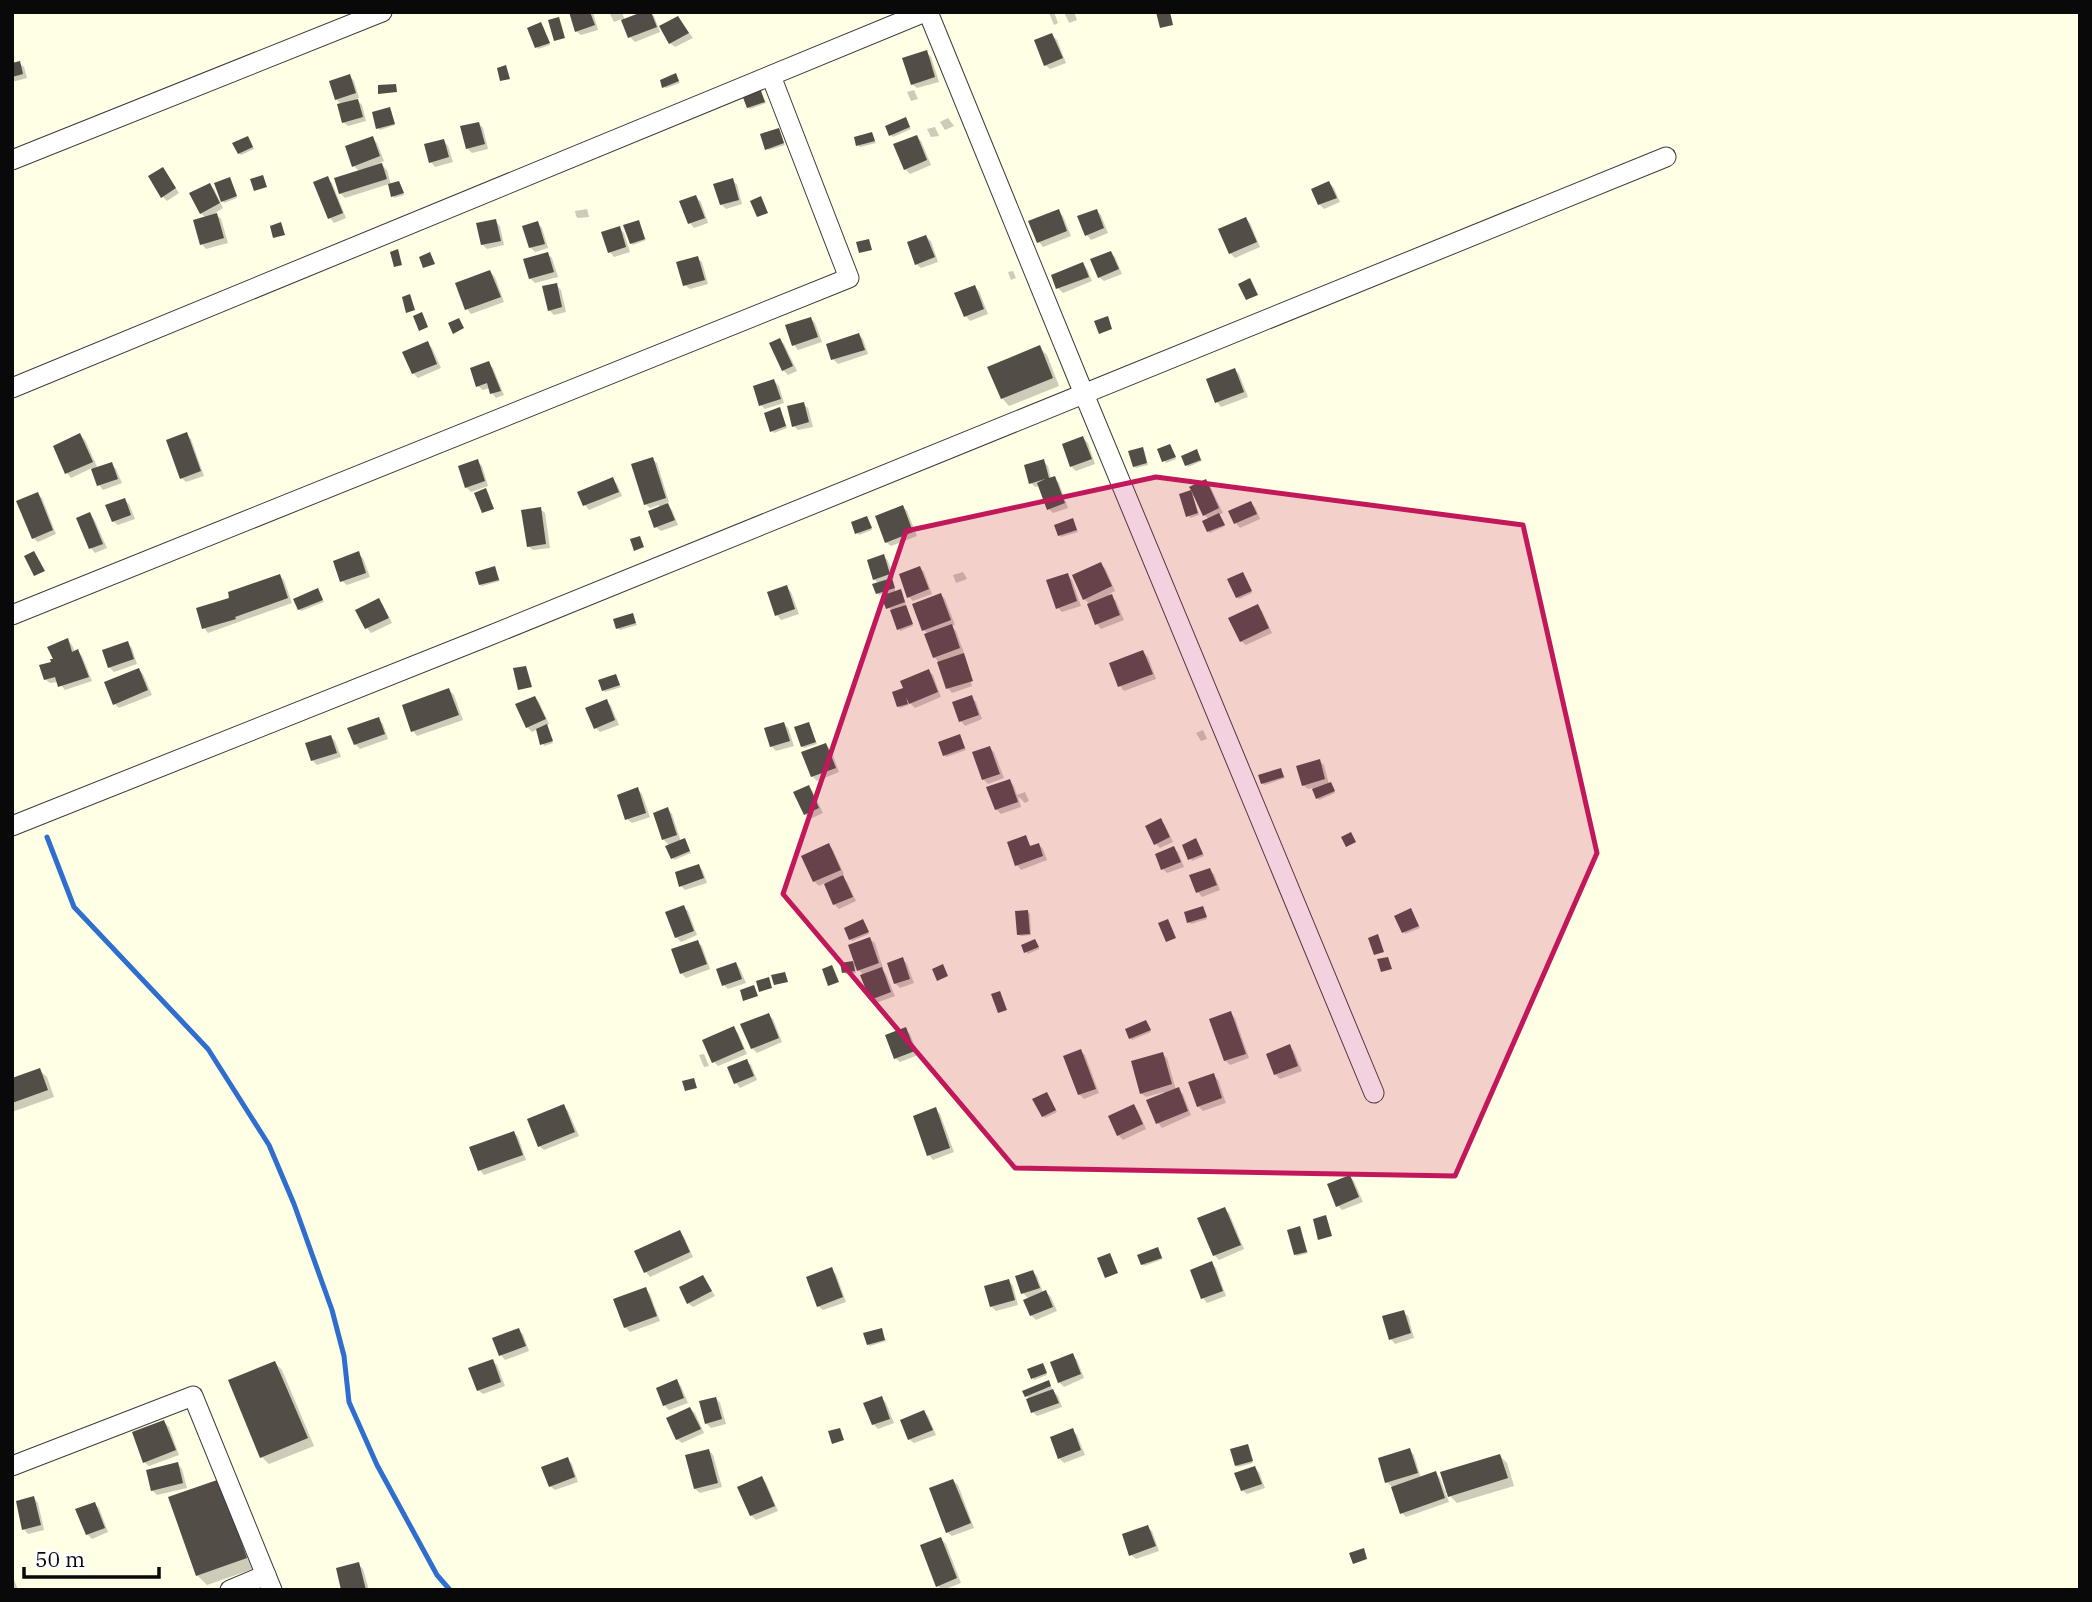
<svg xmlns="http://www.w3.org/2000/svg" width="2092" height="1602" viewBox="0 0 2092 1602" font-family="'IBM Plex Serif',serif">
  <rect width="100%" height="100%" fill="#ffffe6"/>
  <g fill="#0003">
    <path d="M571,12H593L598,30L581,35L576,31Z"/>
    <path d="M609,12H622L625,21L650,12L654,16L660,32L635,42L630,37L622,19L614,22Z"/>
    <path d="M1054,12L1058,23L1054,25L1049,13Z"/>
    <path d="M1064,12H1074L1077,20L1069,23Z"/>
    <path d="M678,18L693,38L675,47L670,43Z"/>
    <path d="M543,26L550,45L538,49L529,29Z"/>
    <path d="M1052,35L1057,40L1066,63L1050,69L1045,65Z"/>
    <path d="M926,52L931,57L939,82L917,88L912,84Z"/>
    <path d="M19,63L24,67L27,78L12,82V64Z"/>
    <path d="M676,75L680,83L666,88L664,87Z"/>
    <path d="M350,76L354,81L359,98L356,99L362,105L366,121L348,126L343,122L342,105L336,99Z"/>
    <path d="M760,90L766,103L750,109L748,107Z"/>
    <path d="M914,90L918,99L911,101L907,92Z"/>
    <path d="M389,109L395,125L380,130L378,128Z"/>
    <path d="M948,118L954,126L945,130L940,122Z"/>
    <path d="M907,121L911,129L893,137L891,135Z"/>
    <path d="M479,124L483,128L488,149L472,153L467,148Z"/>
    <path d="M935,127L939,136L931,137L927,129Z"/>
    <path d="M779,130L785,145L769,150L767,149Z"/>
    <path d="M872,134L876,143L860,147L858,145Z"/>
    <path d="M917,137L921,141L931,165L910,174L905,169Z"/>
    <path d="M372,138L377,143L384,161L380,163L387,170L391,185L400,184L404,195L394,198L389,184L345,198L340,193L360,172L354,166Z"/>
    <path d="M250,140L254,149L241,155L239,153Z"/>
    <path d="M444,141L448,146L453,162L435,167L431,162Z"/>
    <path d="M163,169L179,193L167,201L162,196Z"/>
    <path d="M327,178L332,183L346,218L334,223L330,218Z"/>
    <path d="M732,180L737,185L742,204L726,209L721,204Z"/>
    <path d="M231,181L237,198L224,203L223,201Z"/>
    <path d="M1329,183L1334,188L1340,202L1324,209L1319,204Z"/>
    <path d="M209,185L214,189L223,208L215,213L221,219L228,243L206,249L202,244L206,218L201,213Z"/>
    <path d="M696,197L701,202L708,223L694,228L690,223Z"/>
    <path d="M587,209L589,217L578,218L576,216L575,211Z"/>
    <path d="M1058,211L1063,216L1071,236L1043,247L1039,242Z"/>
    <path d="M1096,211L1101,215L1108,233L1091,240L1087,235Z"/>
    <path d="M1246,219L1250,223L1260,247L1235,258L1230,253Z"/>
    <path d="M495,221L500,226L504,245L487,249L482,244Z"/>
    <path d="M639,222L646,240L633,245L631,243Z"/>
    <path d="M538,223L542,228L548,248L535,252L530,247Z"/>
    <path d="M619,228L624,233L630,252L614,257L610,252Z"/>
    <path d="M926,237L931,241L938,262L921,268L916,264Z"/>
    <path d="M1111,253L1115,257L1122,274L1104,281L1099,277Z"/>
    <path d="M548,254L552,258L558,277L535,283L530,278Z"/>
    <path d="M697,258L702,262L708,284L690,289L685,285Z"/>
    <path d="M1083,264L1087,269L1092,281L1063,293L1058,288L1053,276Z"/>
    <path d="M1013,271L1016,278L1011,280L1008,272Z"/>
    <path d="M490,272L495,277L504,302L471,314L467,309L457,284Z"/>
    <path d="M556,285L561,290L566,312L554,315L549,310Z"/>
    <path d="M974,287L979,291L988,314L970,321L966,316Z"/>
    <path d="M811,319L815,323L822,342L798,350L794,345Z"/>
    <path d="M859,335L863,339L868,354L838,364L833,359L828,345Z"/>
    <path d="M780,340L784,344L797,371L788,375L783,370Z"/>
    <path d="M427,343L432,348L441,368L418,378L413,373L405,353Z"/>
    <path d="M1039,347L1047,355L1059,386L1009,406L1002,398Z"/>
    <path d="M488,363L493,368L504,395L496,398L492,393L490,388L483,390L478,386Z"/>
    <path d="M1235,370L1239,374L1248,397L1221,407L1217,402Z"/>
    <path d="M774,381L779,386L784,403L765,409L761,405Z"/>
    <path d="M803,404L808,408L813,427L798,430L794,426Z"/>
    <path d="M781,411L787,428L774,433L772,431Z"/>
    <path d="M186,434L191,439L204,476L186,482L182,478Z"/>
    <path d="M80,435L85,440L98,469L111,464L116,469L122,483L103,490L99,485L92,468L71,478L67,473Z"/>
    <path d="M1083,438L1088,443L1095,464L1076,471L1071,466Z"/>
    <path d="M1170,446L1176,459L1166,463L1159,450Z"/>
    <path d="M1144,450L1148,465L1136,468L1134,466Z"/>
    <path d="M1197,451L1202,461L1188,467L1183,457Z"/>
    <path d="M652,459L657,463L669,502L666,503L672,510L678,525L661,531L656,527L659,505L650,508L645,504Z"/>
    <path d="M477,461L482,466L488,486L471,492L466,487Z"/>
    <path d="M1043,461L1048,466L1051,479L1054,478L1059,483L1068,508L1053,513L1049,509L1040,486L1035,487L1031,483Z"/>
    <path d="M612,479L617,484L622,496L589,510L585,505L580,493Z"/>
    <path d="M1205,481L1210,486L1223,513L1219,515L1225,526L1210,533L1208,531L1209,519L1204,515L1195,495L1193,496L1199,515L1190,518L1181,495L1193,491Z"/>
    <path d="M37,494L42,498L56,534L38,542L33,538Z"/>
    <path d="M124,500L129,504L135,519L118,525L113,521Z"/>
    <path d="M1250,503L1255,507L1260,519L1240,528L1236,523L1231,511Z"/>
    <path d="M903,507L907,511L917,536L891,546L886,542Z"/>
    <path d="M540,509L545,513L550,548L533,550L528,546Z"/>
    <path d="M90,514L94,519L107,548L95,553L91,548L79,519Z"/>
    <path d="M867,518L872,530L859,535L857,533Z"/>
    <path d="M1073,520L1078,532L1061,537L1060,535Z"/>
    <path d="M358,554L363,558L370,577L347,585L342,581Z"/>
    <path d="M884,556L888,561L894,578L890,579L896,592L900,591L902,592L906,604L904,605L907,608L913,626L900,631L892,609L887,608L882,594L879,595L877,593L879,584L874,579Z"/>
    <path d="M1100,564L1105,568L1115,591L1109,594L1116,601L1124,620L1101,629L1097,624L1091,605L1084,599Z"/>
    <path d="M920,568L924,572L932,594L913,601L909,597Z"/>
    <path d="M496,570L500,581L482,586L480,585Z"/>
    <path d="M963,572L967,579L956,583L953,575Z"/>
    <path d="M1067,575L1072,580L1081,606L1062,612L1058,608Z"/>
    <path d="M280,576L284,580L292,603L208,633L204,628L231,599Z"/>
    <path d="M1245,576L1252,593L1239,599L1237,597Z"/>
    <path d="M787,587L791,592L799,614L781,620L777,615Z"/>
    <path d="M319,592L324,602L301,611L299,609Z"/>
    <path d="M941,595L945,599L955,625L951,626L956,631L964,653L962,654L966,658H963L972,686L952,693L948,688L939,662L934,657L928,634L924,630Z"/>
    <path d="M379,600L383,605L392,623L371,633L367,628Z"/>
    <path d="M1257,606L1262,611L1272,633L1246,645L1241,641Z"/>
    <path d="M632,615L637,625L620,630L618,628Z"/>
    <path d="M68,640L72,645L75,652L77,651L82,656L92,681L65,690L58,682L50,683L45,679Z"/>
    <path d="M127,643L132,648L137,664L114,672L109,667Z"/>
    <path d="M1143,652L1148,657L1156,679L1124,691L1120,686L1112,664Z"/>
    <path d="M139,670L143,674L152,695L119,708L115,704Z"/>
    <path d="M928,671L933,675L941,697L915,708L906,699L909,705L900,708L898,706L902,690Z"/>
    <path d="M616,676L621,687L605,692L603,690Z"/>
    <path d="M449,690L454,695L463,720L417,736L413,731Z"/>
    <path d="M971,697L976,702L982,719L965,726L961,721Z"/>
    <path d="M535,698L539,702L549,724L546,726L553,743L544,746L538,729L532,732L527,727Z"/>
    <path d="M606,701L611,706L619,725L600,732L596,728Z"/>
    <path d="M378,719L383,724L388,739L360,749L355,744Z"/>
    <path d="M784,724L788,728L794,746L776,751L772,747L766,729Z"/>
    <path d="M809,724L817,744L804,748L802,746Z"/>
    <path d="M1203,730L1207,739L1201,741L1196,733Z"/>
    <path d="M331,737L335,741L341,757L317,765L312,760Z"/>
    <path d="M961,738L966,750L946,757L944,755Z"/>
    <path d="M826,745L831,750L839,772L817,781L812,776Z"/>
    <path d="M990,748L994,752L1004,778L988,784L983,779Z"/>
    <path d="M1319,761L1324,765L1329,784L1332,786L1335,793L1319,800L1313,788L1308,789L1303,785Z"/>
    <path d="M1282,772L1285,778L1265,785L1263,784L1261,776Z"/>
    <path d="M1010,781L1014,786L1017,795L1025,792L1029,801L1025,803L1018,796L1021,807L1001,814L996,809Z"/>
    <path d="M809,787L813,792L823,813L810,819L805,814Z"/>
    <path d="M637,789L642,794L650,817L632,823L627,819Z"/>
    <path d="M667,809L672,814L681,842H686L691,853L674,860L670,846L663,839Z"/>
    <path d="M1160,820L1165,825L1173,842L1160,848L1156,844Z"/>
    <path d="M1026,837L1032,848L1039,845L1043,849L1047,860L1021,870L1017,865Z"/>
    <path d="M1198,842L1204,856L1192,861L1184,846Z"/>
    <path d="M828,845L833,850L844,874L841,876L847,882L856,901L839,909L834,904L825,883L819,886L814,881Z"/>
    <path d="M1174,848L1178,852L1184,867L1167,873L1163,869Z"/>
    <path d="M699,866L703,871L707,883L685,890L681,886Z"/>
    <path d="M1209,870L1214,874L1220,890L1202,897L1198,892Z"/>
    <path d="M683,907L688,911L697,935L681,942L676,937Z"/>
    <path d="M1203,908L1207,919L1191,924L1189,922Z"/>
    <path d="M1028,912L1030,914L1031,935L1021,936L1019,935Z"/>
    <path d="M1412,912L1420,928L1405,934L1404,932Z"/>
    <path d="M865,923L869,934L852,941L850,939Z"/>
    <path d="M870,939L875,943L883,968H881L886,974L895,996L876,1003L871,999L864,976L855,966L856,973L846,974L844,972L853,962L858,967Z"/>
    <path d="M697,942L702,946L710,969L686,978L681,973Z"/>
    <path d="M1037,943L1039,949L1028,954L1026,952Z"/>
    <path d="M903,959L907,964L914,983L900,988L895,983Z"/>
    <path d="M736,964L740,969L746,983L728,989L724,985Z"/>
    <path d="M1230,1013L1235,1018L1249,1058L1230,1065L1225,1060Z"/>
    <path d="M768,1015L773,1019L782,1042L757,1053L752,1048Z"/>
    <path d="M1148,1024L1151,1032L1132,1040L1130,1038Z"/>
    <path d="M733,1028L738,1033L747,1054L718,1066L714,1062Z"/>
    <path d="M905,1029L910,1034L918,1055L900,1062L895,1058Z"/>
    <path d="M1289,1046L1294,1051L1302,1071L1280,1079L1275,1074Z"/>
    <path d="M1080,1051L1085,1055L1099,1093L1084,1099L1079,1094Z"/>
    <path d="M704,1054L709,1066L704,1067L699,1055Z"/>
    <path d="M1162,1054L1167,1058L1176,1090L1178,1089L1183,1094L1191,1115L1162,1128L1158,1123L1164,1092L1146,1097L1141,1093Z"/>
    <path d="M746,1061L751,1065L757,1080L740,1088L736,1083L729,1068Z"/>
    <path d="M39,1070L47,1077L54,1097L12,1112V1079Z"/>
    <path d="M1213,1075L1218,1080L1226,1103L1203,1111L1198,1106Z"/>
    <path d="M1048,1096L1057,1112L1045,1118L1043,1116Z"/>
    <path d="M564,1106L568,1111L579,1136L544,1150L539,1146Z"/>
    <path d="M1134,1106L1138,1111L1146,1129L1123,1140L1118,1135Z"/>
    <path d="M936,1109L940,1114L954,1152L933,1160L929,1155Z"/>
    <path d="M514,1133L518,1137L526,1160L484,1175L480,1170Z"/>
    <path d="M1350,1177L1354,1181L1363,1202L1342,1210L1338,1206Z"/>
    <path d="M1224,1209L1229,1213L1244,1249L1219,1260L1214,1255Z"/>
    <path d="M1300,1228L1308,1253L1297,1256L1295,1254Z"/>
    <path d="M679,1232L684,1237L693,1257L650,1277L646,1272L636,1252Z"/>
    <path d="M1158,1249L1163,1259L1144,1266L1142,1264Z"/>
    <path d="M1211,1263L1216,1268L1226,1296L1207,1303L1203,1298Z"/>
    <path d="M831,1269L836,1274L846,1302L823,1310L818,1306Z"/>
    <path d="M1033,1272L1037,1276L1043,1293L1046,1292L1051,1297L1057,1311L1036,1320L1031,1315L1029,1299L1023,1293Z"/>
    <path d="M703,1277L715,1296L693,1307L688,1303Z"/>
    <path d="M1009,1281L1013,1286L1018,1305L996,1311L991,1306Z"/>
    <path d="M645,1289L650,1294L660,1321L630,1332L625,1327Z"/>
    <path d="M1403,1312L1408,1316L1414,1338L1395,1344L1391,1339Z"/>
    <path d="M518,1330L523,1334L529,1351L505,1360L501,1355Z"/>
    <path d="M881,1330L886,1341L870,1346L868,1344Z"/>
    <path d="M1072,1355L1077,1360L1084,1378L1064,1387L1059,1382Z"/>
    <path d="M492,1361L497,1365L505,1386L483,1394L478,1390Z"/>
    <path d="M275,1363L282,1370L314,1446L269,1464L262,1457Z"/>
    <path d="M1044,1366L1047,1375L1034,1380L1033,1378Z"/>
    <path d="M677,1381L681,1386L688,1403L669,1410L664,1405Z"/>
    <path d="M1048,1382L1052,1388L1051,1389L1058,1396L1062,1407L1037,1416L1033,1412L1030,1400L1027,1396Z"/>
    <path d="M716,1398L720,1403L726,1424L711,1428L706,1423Z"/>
    <path d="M882,1398L886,1403L894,1423L878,1429L873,1424Z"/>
    <path d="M690,1409L695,1413L704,1433L682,1443L677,1439Z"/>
    <path d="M924,1412L928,1416L936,1435L914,1443L909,1439Z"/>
    <path d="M164,1422L169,1427L179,1455L149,1466L144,1462Z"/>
    <path d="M1072,1430L1077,1435L1085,1455L1064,1463L1059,1458Z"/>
    <path d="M1247,1446L1253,1463L1238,1467L1236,1465Z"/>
    <path d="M1409,1450L1414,1455L1421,1478L1435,1473L1440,1478L1449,1502L1406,1517L1402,1513L1393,1488L1387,1482Z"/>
    <path d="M709,1451L713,1455L722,1487L700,1493L695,1489Z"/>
    <path d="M1500,1456L1507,1463L1514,1486L1457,1503L1445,1491Z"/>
    <path d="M567,1459L572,1464L578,1482L555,1490L550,1486Z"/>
    <path d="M178,1464L182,1469L187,1488L157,1495L152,1490Z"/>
    <path d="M1255,1468L1259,1472L1265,1488L1247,1494L1242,1490Z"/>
    <path d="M762,1478L766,1483L778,1511L756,1520L751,1515L739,1488Z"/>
    <path d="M219,1481L256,1568L207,1585L197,1575Z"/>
    <path d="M953,1481L958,1485L974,1528L952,1536L947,1532Z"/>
    <path d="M34,1498L38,1503L44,1530L28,1534L24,1529Z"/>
    <path d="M94,1504L99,1508L108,1532L92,1539L87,1534Z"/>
    <path d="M1147,1527L1152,1531L1159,1551L1136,1559L1131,1555Z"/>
    <path d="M941,1539L946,1544L961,1583L943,1590L938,1586Z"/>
    <path d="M358,1564L363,1569L369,1590H343Z"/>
    <path d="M13,1577L18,1590H12Z"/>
  </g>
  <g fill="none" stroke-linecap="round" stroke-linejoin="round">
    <path stroke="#2f6ecf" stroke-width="5" d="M47,837L74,907L208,1049L269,1145L294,1204L332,1310L344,1356L349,1402L377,1465L437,1575L450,1590"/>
  </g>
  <g fill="#524d46">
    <path d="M569,12H590L595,25L575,32Z"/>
    <path d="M642,12H651L657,27L628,38L621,20Z"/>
    <path d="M1156,12H1170L1173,25L1160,28Z"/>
    <path d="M678,16L689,33L669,44L659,26Z"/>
    <path d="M559,17L565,38L554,41L548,20Z"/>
    <path d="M541,22L550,43L535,48L527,28Z"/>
    <path d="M1052,33L1063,58L1044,66L1034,40Z"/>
    <path d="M927,50L935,77L911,85L902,58Z"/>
    <path d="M20,61L23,74L12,77V63Z"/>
    <path d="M506,65L510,79L500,81L497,68Z"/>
    <path d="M676,73L679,81L662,88L660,80Z"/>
    <path d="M350,74L356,93L335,100L329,81Z"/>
    <path d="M396,84L397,92L378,94V85Z"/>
    <path d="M760,88L765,102L747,108L742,95Z"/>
    <path d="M358,99L363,117L342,123L337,104Z"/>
    <path d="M390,107L395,124L376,129L372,112Z"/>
    <path d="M906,117L910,127L889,136L885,126Z"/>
    <path d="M479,122L485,144L466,149L460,126Z"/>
    <path d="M779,128L784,143L765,150L760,134Z"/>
    <path d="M872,132L875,141L856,146L854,137Z"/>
    <path d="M917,135L927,160L904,170L893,144Z"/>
    <path d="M248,136L253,147L238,154L232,143Z"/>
    <path d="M373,136L380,156L352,167L345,146Z"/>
    <path d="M444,139L449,157L429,163L424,144Z"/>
    <path d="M382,163L387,179L339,194L334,178Z"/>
    <path d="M163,167L176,188L161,198L148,176Z"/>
    <path d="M263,175L267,187L254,191L250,179Z"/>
    <path d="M328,176L343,213L328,219L313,182Z"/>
    <path d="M230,177L237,196L221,202L214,183Z"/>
    <path d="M733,178L739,200L720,205L713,184Z"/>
    <path d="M399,181L404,193L391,197L388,184Z"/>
    <path d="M1329,181L1337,198L1318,205L1311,189Z"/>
    <path d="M210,183L220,203L200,214L189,193Z"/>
    <path d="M696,195L705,218L688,224L679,201Z"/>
    <path d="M761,196L768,213L757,217L750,201Z"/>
    <path d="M1059,209L1067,231L1037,243L1028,221Z"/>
    <path d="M1097,209L1104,228L1085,236L1077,216Z"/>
    <path d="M217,213L224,238L200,245L193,220Z"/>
    <path d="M1246,217L1257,242L1229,254L1218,229Z"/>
    <path d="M496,219L501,241L481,245L476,223Z"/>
    <path d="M639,220L645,239L630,244L623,225Z"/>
    <path d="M538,221L545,244L529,248L522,226Z"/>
    <path d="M281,222L285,235L273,238L270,226Z"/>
    <path d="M620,226L626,247L608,253L601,232Z"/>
    <path d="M926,235L935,257L915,265L907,242Z"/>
    <path d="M869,239L872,250L859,253L856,242Z"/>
    <path d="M398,249L402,265L394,267L390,252Z"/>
    <path d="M1111,251L1119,269L1098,278L1090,259Z"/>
    <path d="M430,252L435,264L423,268L419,257Z"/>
    <path d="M548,252L554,272L529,279L523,259Z"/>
    <path d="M698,256L705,280L683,286L676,262Z"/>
    <path d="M1083,262L1089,277L1056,289L1051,275Z"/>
    <path d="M490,270L501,297L465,310L455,283Z"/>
    <path d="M1250,278L1258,295L1246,300L1238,284Z"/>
    <path d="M557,283L562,307L548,311L542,286Z"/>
    <path d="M975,285L984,309L964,317L954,293Z"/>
    <path d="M410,294L415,310L406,313L402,297Z"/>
    <path d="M422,312L428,327L419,331L413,316Z"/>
    <path d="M1108,316L1112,329L1099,334L1094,321Z"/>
    <path d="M811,317L818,337L792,346L785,325Z"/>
    <path d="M459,318L464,328L453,334L448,323Z"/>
    <path d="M859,333L865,350L831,360L826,344Z"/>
    <path d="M780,338L793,366L782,371L769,343Z"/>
    <path d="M428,341L437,364L412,374L402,352Z"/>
    <path d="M1040,345L1053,378L1001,399L987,367Z"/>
    <path d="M489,361L501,391L490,394L487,383L476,387L470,368Z"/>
    <path d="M1235,368L1244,392L1215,403L1206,379Z"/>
    <path d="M774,379L781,399L759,406L753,386Z"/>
    <path d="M804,402L809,422L792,427L787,406Z"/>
    <path d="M780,407L786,426L770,432L764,413Z"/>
    <path d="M187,432L201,471L180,479L166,440Z"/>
    <path d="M80,433L93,462L65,474L53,446Z"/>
    <path d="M1083,436L1092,459L1070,467L1062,444Z"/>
    <path d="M1170,444L1176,457L1162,462L1157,449Z"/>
    <path d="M1143,447L1147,463L1133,467L1128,451Z"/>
    <path d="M1197,449L1201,460L1185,466L1181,456Z"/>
    <path d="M653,457L666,498L644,505L631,464Z"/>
    <path d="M478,459L485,481L465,488L458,466Z"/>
    <path d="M1044,459L1049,478L1055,476L1065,503L1047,510L1037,483L1045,479L1029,484L1024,465Z"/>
    <path d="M112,462L118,479L97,486L91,469Z"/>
    <path d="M613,477L619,492L583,506L577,492Z"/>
    <path d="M1206,479L1219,508L1203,516L1191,490L1198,513L1186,517L1179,494L1191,490L1189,487Z"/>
    <path d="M486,488L494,509L482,513L474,493Z"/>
    <path d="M38,492L53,530L32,539L16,501Z"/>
    <path d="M125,498L131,515L112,522L105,505Z"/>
    <path d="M1251,501L1257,514L1234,524L1228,511Z"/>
    <path d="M668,503L675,520L654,528L648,511Z"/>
    <path d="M903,505L913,532L885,543L875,516Z"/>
    <path d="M541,507L546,544L527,547L521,510Z"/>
    <path d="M90,512L103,544L89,549L76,518Z"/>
    <path d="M1219,513L1225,525L1207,532L1202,521Z"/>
    <path d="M867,516L872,528L855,534L851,522Z"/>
    <path d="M1073,518L1077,530L1058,536L1054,525Z"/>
    <path d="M640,536L644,547L634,551L630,539Z"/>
    <path d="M34,551L45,571L34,576L24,556Z"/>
    <path d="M359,551L366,573L340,582L333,561Z"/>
    <path d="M884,554L890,574L873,580L867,560Z"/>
    <path d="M1101,562L1112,586L1083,600L1072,575Z"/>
    <path d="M495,566L499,580L479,585L475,572Z"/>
    <path d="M920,566L929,589L907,598L899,574Z"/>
    <path d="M1243,572L1252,591L1236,598L1227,579Z"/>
    <path d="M1068,573L1077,601L1056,609L1046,580Z"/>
    <path d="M280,574L288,598L235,617L236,619L202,629L196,608L229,598L228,592Z"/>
    <path d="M892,578L895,588L876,594L872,584Z"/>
    <path d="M787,585L795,609L775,616L767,592Z"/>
    <path d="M318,588L323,600L298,610L293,599Z"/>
    <path d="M901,589L905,602L886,609L881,596Z"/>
    <path d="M941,593L951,620L922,631L912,604Z"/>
    <path d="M1112,594L1120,615L1095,625L1087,604Z"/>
    <path d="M379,598L389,618L365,629L355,610Z"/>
    <path d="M1258,604L1269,628L1240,642L1228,618Z"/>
    <path d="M906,605L913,624L897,630L890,610Z"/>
    <path d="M633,613L636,623L616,629L613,619Z"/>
    <path d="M952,624L960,648L933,658L924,634Z"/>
    <path d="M68,638L72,652L78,649L89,677L58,687L55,677L44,680L39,665L51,662L50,659H53L47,647Z"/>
    <path d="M128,641L134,659L108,668L102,650Z"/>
    <path d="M1143,650L1153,674L1118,687L1109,663Z"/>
    <path d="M964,653L973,681L946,689L937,662Z"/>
    <path d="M526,666L532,687L518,690L513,668Z"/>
    <path d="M139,668L148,690L113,705L104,682Z"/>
    <path d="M929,669L938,692L909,704L906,697L908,704L897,707L892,692L903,688L900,681Z"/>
    <path d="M616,674L620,685L602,691L598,680Z"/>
    <path d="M449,688L459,715L411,732L402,705Z"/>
    <path d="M972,695L979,715L959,722L952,702Z"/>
    <path d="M535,696L546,719L526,728L515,704Z"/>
    <path d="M607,699L615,720L594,729L585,708Z"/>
    <path d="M379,717L385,734L354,745L347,728Z"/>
    <path d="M784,722L790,741L770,747L764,728Z"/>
    <path d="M809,722L816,742L801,747L794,727Z"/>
    <path d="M547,724L553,741L540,745L536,729Z"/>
    <path d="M960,734L965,748L943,756L938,742Z"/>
    <path d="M331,735L337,753L311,761L305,743Z"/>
    <path d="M826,743L836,768L811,777L801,752Z"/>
    <path d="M990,746L1000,774L982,780L972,752Z"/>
    <path d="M1320,759L1325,779L1302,786L1296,766Z"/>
    <path d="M1281,768L1284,777L1261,784L1258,775Z"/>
    <path d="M1010,779L1018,802L995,810L986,787Z"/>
    <path d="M1331,782L1335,791L1316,799L1312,789Z"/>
    <path d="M809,785L819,808L804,815L793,792Z"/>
    <path d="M638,787L646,813L625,820L617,795Z"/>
    <path d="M668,807L677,835L662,840L653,813Z"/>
    <path d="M1161,818L1170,837L1154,845L1145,826Z"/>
    <path d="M1351,832L1356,842L1346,847L1341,837Z"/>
    <path d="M1026,835L1030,846L1039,843L1043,856L1015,866L1007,842Z"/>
    <path d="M685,838L690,851L671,859L665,846Z"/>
    <path d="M1196,838L1203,854L1188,860L1182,845Z"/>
    <path d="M829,843L841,870L813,882L801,856Z"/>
    <path d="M1174,846L1181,862L1161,870L1155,854Z"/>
    <path d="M699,864L704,878L679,887L675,872Z"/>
    <path d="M1210,868L1217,885L1196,893L1189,875Z"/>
    <path d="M843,875L853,897L833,905L824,884Z"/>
    <path d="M684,905L694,931L675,938L665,912Z"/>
    <path d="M1203,906L1207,917L1187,923L1184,912Z"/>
    <path d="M1411,908L1419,926L1402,933L1394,916Z"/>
    <path d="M1028,910L1030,934L1017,935L1015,911Z"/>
    <path d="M863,919L869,932L849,940L844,928Z"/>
    <path d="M1168,919L1176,938L1166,942L1158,923Z"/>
    <path d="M1378,934L1384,952L1374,955L1368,938Z"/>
    <path d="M870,937L879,963L857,971L848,945Z"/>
    <path d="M1035,939L1039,947L1024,953L1021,945Z"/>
    <path d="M698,940L707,964L680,974L671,949Z"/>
    <path d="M903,957L910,979L894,984L887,963Z"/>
    <path d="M1388,957L1392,969L1381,972L1377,959Z"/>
    <path d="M853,961L855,971L842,973L840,963Z"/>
    <path d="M736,962L742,979L722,986L716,969Z"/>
    <path d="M943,964L948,976L937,981L932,969Z"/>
    <path d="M832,965L839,982L828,986L822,969Z"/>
    <path d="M882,967L891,992L870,1000L860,975Z"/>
    <path d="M785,972L788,982L774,985L771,975Z"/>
    <path d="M769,977L772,988L759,992L756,981Z"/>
    <path d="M754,985L758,996L743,1001L740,990Z"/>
    <path d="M1000,991L1007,1010L998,1013L991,994Z"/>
    <path d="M1231,1011L1246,1054L1224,1061L1209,1019Z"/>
    <path d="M769,1013L779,1038L751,1049L740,1024Z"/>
    <path d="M1146,1020L1151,1030L1129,1039L1125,1029Z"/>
    <path d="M734,1026L744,1049L712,1063L702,1040Z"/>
    <path d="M906,1027L915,1051L894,1059L885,1035Z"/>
    <path d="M1290,1044L1298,1066L1274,1075L1266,1054Z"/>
    <path d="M1081,1049L1096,1089L1078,1095L1063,1056Z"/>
    <path d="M1163,1052L1172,1084L1140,1094L1131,1061Z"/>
    <path d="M747,1059L754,1076L734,1084L727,1067Z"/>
    <path d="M40,1068L48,1090L12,1103V1078Z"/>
    <path d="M1214,1073L1222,1098L1197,1107L1188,1082Z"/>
    <path d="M694,1078L697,1088L685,1091L682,1081Z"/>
    <path d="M1179,1087L1188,1111L1156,1124L1146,1100Z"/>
    <path d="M1047,1092L1056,1110L1042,1117L1032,1099Z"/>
    <path d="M564,1104L575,1132L538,1147L527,1119Z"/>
    <path d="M1134,1104L1143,1124L1117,1136L1108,1116Z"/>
    <path d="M936,1107L950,1148L927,1156L913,1116Z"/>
    <path d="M514,1131L523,1155L478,1171L469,1147Z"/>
    <path d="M1350,1175L1359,1197L1336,1207L1327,1184Z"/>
    <path d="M1225,1207L1241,1245L1213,1256L1197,1218Z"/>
    <path d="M1326,1215L1332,1236L1318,1240L1313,1219Z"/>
    <path d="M1300,1226L1307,1252L1294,1255L1287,1230Z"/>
    <path d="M680,1230L690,1252L644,1273L634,1251Z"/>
    <path d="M1158,1247L1162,1258L1141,1265L1137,1255Z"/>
    <path d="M1110,1253L1118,1273L1105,1278L1097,1258Z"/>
    <path d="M1212,1261L1223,1291L1201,1299L1190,1270Z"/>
    <path d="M832,1267L843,1297L817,1307L806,1277Z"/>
    <path d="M1033,1270L1040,1288L1021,1294L1015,1276Z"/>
    <path d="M703,1275L712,1291L687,1304L679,1287Z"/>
    <path d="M1009,1279L1015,1300L990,1307L984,1286Z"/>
    <path d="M646,1287L657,1316L624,1328L613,1299Z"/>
    <path d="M1046,1290L1053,1307L1030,1316L1023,1300Z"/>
    <path d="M1404,1310L1411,1333L1389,1340L1382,1316Z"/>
    <path d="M519,1328L526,1346L499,1356L492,1338Z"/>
    <path d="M882,1328L885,1340L867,1345L863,1333Z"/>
    <path d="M1073,1353L1081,1374L1058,1383L1050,1362Z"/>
    <path d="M493,1359L501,1382L477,1391L468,1368Z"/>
    <path d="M275,1361L308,1438L260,1458L228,1380Z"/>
    <path d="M1043,1363L1047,1373L1031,1379L1027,1369Z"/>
    <path d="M677,1379L684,1398L663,1406L656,1388Z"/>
    <path d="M1049,1380L1051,1386L1025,1397L1022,1391Z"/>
    <path d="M1053,1389L1059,1403L1031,1413L1026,1399Z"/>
    <path d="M882,1396L890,1419L872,1425L863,1403Z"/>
    <path d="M716,1397L722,1419L705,1424L699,1401Z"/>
    <path d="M690,1407L701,1429L676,1440L666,1418Z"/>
    <path d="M924,1410L933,1430L908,1440L900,1420Z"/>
    <path d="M164,1420L176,1450L143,1463L132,1432Z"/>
    <path d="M840,1428L844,1440L832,1444L828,1431Z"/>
    <path d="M1073,1428L1081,1450L1058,1459L1050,1437Z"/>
    <path d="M1248,1444L1253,1461L1235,1466L1230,1449Z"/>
    <path d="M1410,1448L1418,1473L1385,1483L1378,1458Z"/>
    <path d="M709,1449L718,1483L694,1489L685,1455Z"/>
    <path d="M1500,1454L1508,1478L1448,1497L1440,1472Z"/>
    <path d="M568,1457L575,1477L549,1487L541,1467Z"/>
    <path d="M178,1462L183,1483L151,1491L146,1470Z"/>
    <path d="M1255,1466L1262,1484L1241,1491L1234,1473Z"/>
    <path d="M1436,1471L1445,1498L1400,1514L1391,1487Z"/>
    <path d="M762,1476L775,1506L750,1516L737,1487Z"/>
    <path d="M220,1479L247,1558L196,1576L168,1497Z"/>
    <path d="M953,1479L971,1523L946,1533L929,1488Z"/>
    <path d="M34,1496L41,1525L22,1530L16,1501Z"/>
    <path d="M95,1502L105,1528L86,1535L75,1509Z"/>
    <path d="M1148,1525L1156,1546L1129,1556L1122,1534Z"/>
    <path d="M941,1537L957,1578L936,1587L920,1545Z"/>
    <path d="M1364,1548L1367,1559L1353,1564L1349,1553Z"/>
    <path d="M359,1562L366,1590H341L336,1568Z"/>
  </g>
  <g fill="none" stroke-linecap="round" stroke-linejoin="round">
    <defs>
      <g id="street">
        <path d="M928,12L1084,394L1374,1093"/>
        <path d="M12,160L382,12"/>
        <path d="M12,388L925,12"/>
        <path d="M12,615L849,278L771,76"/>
        <path d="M12,826L486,637L1666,157"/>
        <path d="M12,1466L193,1396L272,1590"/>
        <path d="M230,1590L266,1575"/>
      </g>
    </defs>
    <use href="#street" stroke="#3c3c3c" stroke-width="21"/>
    <use href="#street" stroke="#fff" stroke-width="19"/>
  </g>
  <path fill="#c2185b" fill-opacity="0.2" stroke="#c2185b" stroke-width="5" stroke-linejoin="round" d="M1156,477L1523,525L1597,853L1455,1176L1015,1168L783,894L906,531Z"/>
  <rect width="2092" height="1602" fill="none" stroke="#090909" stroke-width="28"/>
  <path d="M24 1567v10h135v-10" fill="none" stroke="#090909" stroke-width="3.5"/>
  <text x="35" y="1567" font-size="21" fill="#090909" stroke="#ffffff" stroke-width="5" paint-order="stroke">50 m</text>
</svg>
